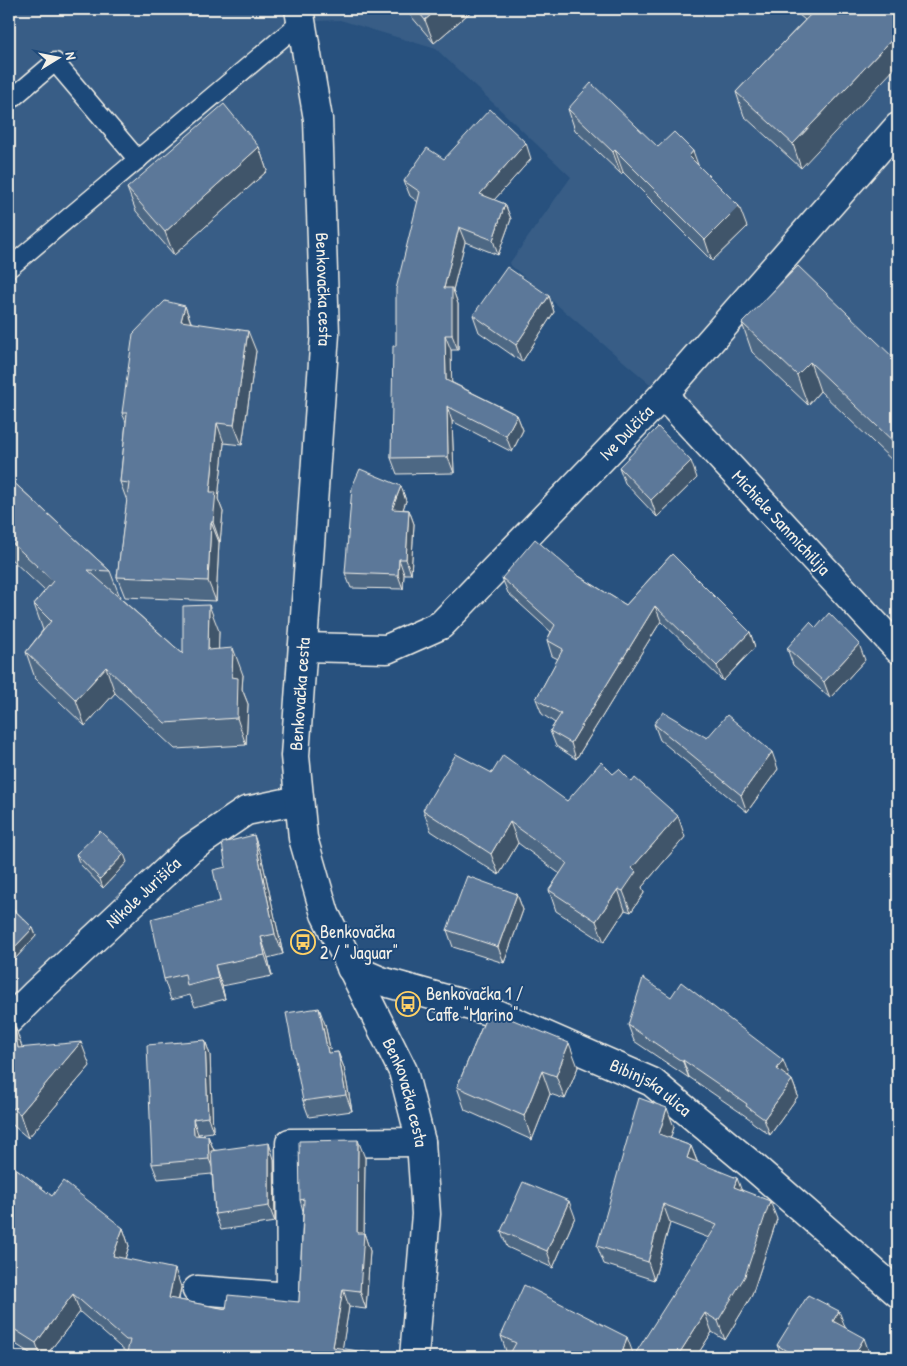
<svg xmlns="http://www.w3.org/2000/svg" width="907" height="1366" viewBox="0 0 907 1366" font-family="'Patrick Hand',sans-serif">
  <rect width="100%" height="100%" fill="#28517e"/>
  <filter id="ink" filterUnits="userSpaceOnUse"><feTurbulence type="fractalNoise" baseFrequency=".02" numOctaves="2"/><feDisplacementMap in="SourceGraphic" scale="10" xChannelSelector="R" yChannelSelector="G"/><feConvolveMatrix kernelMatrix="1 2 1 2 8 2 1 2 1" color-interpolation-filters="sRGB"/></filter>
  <g filter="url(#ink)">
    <path fill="#375d86" d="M9,9H898V649L663,395L509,264L571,177L436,49L340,20L301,22L318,119L299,800L246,811L9,1024Z"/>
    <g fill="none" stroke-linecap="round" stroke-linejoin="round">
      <defs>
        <g id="service">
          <path d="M9,101L55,62L138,160"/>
          <path d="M9,268L301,22"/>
        </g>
        <g id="minor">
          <path id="s1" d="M663,395L898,649"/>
          <path id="s2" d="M303,647L387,649L441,625L663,395L898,127"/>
          <path id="s3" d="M351,968L381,981L492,1012L652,1082L754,1167L898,1293"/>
          <path id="s4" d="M9,1020L36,993L190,849L246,811L299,800"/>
          <path d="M197,1290L291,1297L290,1143L421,1142"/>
        </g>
        <g id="secondary">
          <path id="s5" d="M299,9L318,119L325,334L295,756L303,838L325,914L403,1071L421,1142L426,1214L414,1357"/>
        </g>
      </defs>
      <use href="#service" stroke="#f4f1e8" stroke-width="21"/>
      <use href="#minor" stroke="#f4f1e8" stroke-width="31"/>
      <use href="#secondary" stroke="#f4f1e8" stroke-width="31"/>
      <use href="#service" stroke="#1f4a7a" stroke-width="18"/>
      <use href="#minor" stroke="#1f4a7a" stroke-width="28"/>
      <use href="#secondary" stroke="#1f4a7a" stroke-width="28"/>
    </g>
    <g fill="#4e6784" stroke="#f4f1e8">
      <path d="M405,9H474L434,43Z"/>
      <path d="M792,9H898L801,168L744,116L736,92L805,20Z"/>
      <path d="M568,109L658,147L699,166L747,227L712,261L623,172L621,174L575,130Z"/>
      <path d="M259,147L267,171L174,255L136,211L127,188Z"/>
      <path d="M444,159H531L494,200L505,204L511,219L498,255L465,242L453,290L458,304V350H451V382L517,415L523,430L512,452L452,421L454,473L397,474L391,458L396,346L418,202L410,196L404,181Z"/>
      <path d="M549,296L554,312L522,362L479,332L473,315Z"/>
      <path d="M185,306L191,322L256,351L242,445L224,443L218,499L223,512L220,542H219L216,601L125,597L117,577L127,501L120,482L126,422L122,413Z"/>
      <path d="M742,323L898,362V466L820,391L808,405L752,352Z"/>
      <path d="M619,467L697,478L657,517L625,483Z"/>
      <path d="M9,478L110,571L120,597H119L183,654L219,631L218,649L243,675L242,689L248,704L246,745L175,749L115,693L85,726L35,678L26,652L43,630L34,604L45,591L9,557Z"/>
      <path d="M401,486L406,501L403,509L409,510L414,524L411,574H404L403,589L351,588L345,573Z"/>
      <path d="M672,554L750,632L755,647L723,681L661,621L576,759L556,746L550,731L555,723L542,714L536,699L558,659L552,656L547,640L551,632L508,593L502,578L577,575L626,605Z"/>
      <path d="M816,628L865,660L830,698L793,665L787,648Z"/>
      <path d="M654,724L778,769L747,812L660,740Z"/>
      <path d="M492,773L567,801L613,774L685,837L642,887L644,893L631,912L625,910L604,942L556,911L549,890L560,874L518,843L499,875L431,831L423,810Z"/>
      <path d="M76,854L127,862L103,888L79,863Z"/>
      <path d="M261,855L283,954L268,958L272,976L222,986L225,999L195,1007L190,995L171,1000L164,979L220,901L226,867Z"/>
      <path d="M517,894L523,910L504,963L453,947L447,930Z"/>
      <path d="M9,905L33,928L36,936L14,960L9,955Z"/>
      <path d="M489,1010L578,1067L565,1099L550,1094L532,1140L465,1110L457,1087Z"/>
      <path d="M325,1024L331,1053L338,1052L344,1068L352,1111L309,1117L303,1101Z"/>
      <path d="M628,1025L789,1076L788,1077L792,1080L798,1096L770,1135L752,1122L750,1119L689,1077V1078L634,1041Z"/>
      <path d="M9,1029L22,1048L90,1066L28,1138L9,1122Z"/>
      <path d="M205,1040L210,1055L213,1132L198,1134V1135L208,1136L214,1150L274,1159L275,1222L221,1230L215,1214L212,1174L158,1179L152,1164Z"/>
      <path d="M674,1127L670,1138L691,1146L698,1163L742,1190L777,1219L752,1295L725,1340L712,1332L696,1357L709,1238L670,1223L654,1280L604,1264L597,1246Z"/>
      <path d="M365,1158L364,1233L370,1251L366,1309L349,1307L342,1349L371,1353L372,1357H126L127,1353L80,1312L45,1357H36L9,1340V1163L52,1196L123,1228L129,1246L125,1259L181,1287L179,1300L226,1309L299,1302L303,1211L300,1200Z"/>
      <path d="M575,1217L553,1268L507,1247L501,1231Z"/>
      <path d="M845,1327L870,1355L868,1357H782L777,1345Z"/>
      <path d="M501,1336L634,1356L633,1357L509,1355L507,1354Z"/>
    </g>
    <g fill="#40546b" stroke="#f4f1e8">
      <path d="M438,9H474L434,43L425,20Z"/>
      <path d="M898,33V65L801,168L793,144Z"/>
      <path d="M526,143L531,159L485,210L480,194Z"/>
      <path d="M259,147L267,171L174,255L165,232Z"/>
      <path d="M615,150L623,172L621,174L613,152Z"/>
      <path d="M693,151L701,173L689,156Z"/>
      <path d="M505,204L511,219L498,255L493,240Z"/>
      <path d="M739,206L747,227L712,261L705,240Z"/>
      <path d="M9,215L13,226L9,230Z"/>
      <path d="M459,227L465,242L453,290L458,304V350L452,335L444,288Z"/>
      <path d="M549,296L554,312L522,362L516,345Z"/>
      <path d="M185,306L192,326L181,321Z"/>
      <path d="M248,331L256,351L242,445L234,425Z"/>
      <path d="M445,335L451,350L452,395L446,380Z"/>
      <path d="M810,362L820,391L808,405L797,375Z"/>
      <path d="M447,406L452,421L454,473L448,457Z"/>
      <path d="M517,415L523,430L512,452L506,436Z"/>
      <path d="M217,423L224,443L218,499L223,512L220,542L213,522L210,492Z"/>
      <path d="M691,461L697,478L657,517L651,500Z"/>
      <path d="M401,486L406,501L398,523L392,509Z"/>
      <path d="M409,510L414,524L411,574L406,559Z"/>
      <path d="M211,522L219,542L216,601L208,581Z"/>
      <path d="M399,559L404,574L403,589L398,575Z"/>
      <path d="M209,605L219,631L218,676L208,650Z"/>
      <path d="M655,606L661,621L576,759L571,743Z"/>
      <path d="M750,632L755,647L723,681L717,666Z"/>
      <path d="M859,644L865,660L830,698L824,682Z"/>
      <path d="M233,648L243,675L242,689L248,704L246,745L237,718L232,677Z"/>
      <path d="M106,667L115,693L85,726L76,700Z"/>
      <path d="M772,752L778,769L747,812L741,795Z"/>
      <path d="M678,816L685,837L642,887L644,893L631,912L623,891L632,868Z"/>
      <path d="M510,822L518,843L499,875L491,854Z"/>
      <path d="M254,835L261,855L283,954L275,934Z"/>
      <path d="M124,854L127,862L103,888L100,879Z"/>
      <path d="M618,889L625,910L604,942L596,921Z"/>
      <path d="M517,894L523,910L504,963L498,947Z"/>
      <path d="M33,928L36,936L14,960L11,951Z"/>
      <path d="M261,937L268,958L272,976L265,955Z"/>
      <path d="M215,965L222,986L225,999L218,978Z"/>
      <path d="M319,1008L325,1024L334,1069L328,1053Z"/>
      <path d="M14,1023L22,1047L27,1071L18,1048Z"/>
      <path d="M205,1040L210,1055L213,1132L208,1117Z"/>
      <path d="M81,1042L90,1066L28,1138L20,1114Z"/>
      <path d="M569,1043L578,1067L565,1099L556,1076Z"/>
      <path d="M338,1052L344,1068L352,1111L346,1095Z"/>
      <path d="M683,1060L689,1077V1078L683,1062Z"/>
      <path d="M783,1060L789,1076L783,1086L777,1069Z"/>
      <path d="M542,1071L550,1094L532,1140L524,1116Z"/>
      <path d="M792,1080L798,1096L770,1135L764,1119Z"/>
      <path d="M667,1108L674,1127L666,1152L659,1134Z"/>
      <path d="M193,1119L198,1134L199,1150L194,1135Z"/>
      <path d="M208,1136L214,1151L215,1174L209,1159Z"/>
      <path d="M358,1140L365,1158L364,1236V1233L370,1251L366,1309L360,1291L357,1233Z"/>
      <path d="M269,1143L274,1159L275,1222L269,1206Z"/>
      <path d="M691,1146L698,1164L687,1158Z"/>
      <path d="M737,1178L744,1197L734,1187Z"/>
      <path d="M569,1201L575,1217L553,1268L547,1251Z"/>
      <path d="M770,1201L777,1219L752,1295L725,1340L718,1321Z"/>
      <path d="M663,1204L670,1223L654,1280L648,1262Z"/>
      <path d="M123,1228L129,1246L120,1274L113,1256Z"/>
      <path d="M175,1269L181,1287L175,1316L169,1298Z"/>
      <path d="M343,1289L349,1307L341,1357L333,1347Z"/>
      <path d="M73,1294L80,1312L45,1357H41L36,1343Z"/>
      <path d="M839,1311L845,1327L839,1338L833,1321Z"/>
      <path d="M705,1313L712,1332L696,1357H677Z"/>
      <path d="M627,1337L634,1356L633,1357H621Z"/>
      <path d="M864,1338L870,1355L868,1357H853Z"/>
    </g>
    <g fill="#5b7899" stroke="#f4f1e8">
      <path d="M416,9H438L425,20Z"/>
      <path d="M810,9H898V33L793,144L736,92L813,12Z"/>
      <path d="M591,83L658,147L674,132L693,151L689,156L739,206L705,240L615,150L613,152L568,109Z"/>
      <path d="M224,104L259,147L165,232L127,188Z"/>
      <path d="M490,109L526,143L480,194L505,204L493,240L459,227L444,288H452V335H445L446,380L517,415L506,436L447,406L448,457L391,458L393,346H396V289L420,192L404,181L427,148L444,159Z"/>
      <path d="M798,266L898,362V446L810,362L797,375L742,323Z"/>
      <path d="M507,267L549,296L516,345L473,315Z"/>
      <path d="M165,301L185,306L181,321L248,331L234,425L217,423L210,492H216L213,522H211L208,581L117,577L129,483L120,482L127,413H122L133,334Z"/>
      <path d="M658,427L691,461L651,500L619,467Z"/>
      <path d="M360,469L401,486L392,509L409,510L406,559H399L398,575L345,573L352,487Z"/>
      <path d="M9,478L110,571L88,570L183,654V606L209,605L208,650L233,648L232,677L238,678L237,718L165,723L106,667L76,700L26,652L51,621L34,604L53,581L9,540Z"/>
      <path d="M535,539L577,575L626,605L672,554L750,632L717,666L655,606L571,743L550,731L561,714L536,699L563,649L547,640L555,625L502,578Z"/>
      <path d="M829,613L859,644L824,682L787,648L810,622L816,628Z"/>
      <path d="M663,712L707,738L727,715L772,752L741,795L654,724Z"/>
      <path d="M456,754L492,773L503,755L567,801L601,762L613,774L619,769L632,782L635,778L678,816L632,868L636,872L623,891L618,889L596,921L549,890L567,863L510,822L491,854L423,810Z"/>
      <path d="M100,831L124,854L100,879L76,854Z"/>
      <path d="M254,835L275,934L261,937L265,955L215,965L218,978L187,986L185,974L164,979L151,919L220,901L213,870L226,867L222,843Z"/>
      <path d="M467,876L517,894L498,947L447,930Z"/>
      <path d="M9,905L33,928L11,951L9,949Z"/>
      <path d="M643,978L671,997L681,982L783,1060L777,1069L792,1080L764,1119L746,1106L747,1104L683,1060V1062L628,1025Z"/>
      <path d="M319,1008L328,1053L338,1052L346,1095L303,1101L286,1013Z"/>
      <path d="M489,1010L569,1043L556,1076L542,1071L524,1116L457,1087Z"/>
      <path d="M14,1023L18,1048L81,1042L20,1114L9,1105V1029Z"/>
      <path d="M205,1040L208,1117L193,1119L194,1135L208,1136L209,1159L152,1164L147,1045Z"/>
      <path d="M639,1098L667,1108L659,1134L691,1146L687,1158L737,1178L734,1187L770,1201L745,1276L718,1321L705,1313L677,1357H633L717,1225L663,1204L648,1262L597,1246Z"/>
      <path d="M358,1140L357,1233H364L360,1291L343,1289L333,1347L371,1353L370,1357H254L203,1352L202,1357H126L130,1340H126L73,1294L36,1343L9,1326V1163L52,1196L63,1181L123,1228L113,1256L175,1269L169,1298L226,1309L228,1295L299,1302L304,1199L300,1200L299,1141Z"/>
      <path d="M269,1143V1206L215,1214L211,1151Z"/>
      <path d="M523,1182L569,1201L547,1251L501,1231Z"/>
      <path d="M524,1285L627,1337L621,1357H508L516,1343L501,1336Z"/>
      <path d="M808,1295L839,1311L833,1321L864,1338L853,1357H796L777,1345Z"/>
    </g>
  </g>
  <defs>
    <symbol id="bus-ring" viewBox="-11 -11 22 22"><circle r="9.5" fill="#1f4a7a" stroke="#ffd166" stroke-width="1.5"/><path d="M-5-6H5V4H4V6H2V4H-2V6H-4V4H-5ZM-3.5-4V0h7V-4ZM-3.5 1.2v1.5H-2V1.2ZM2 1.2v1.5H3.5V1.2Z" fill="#ffd166"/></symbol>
  </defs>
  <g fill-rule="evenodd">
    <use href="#bus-ring" x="289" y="928" width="28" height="28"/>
    <use href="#bus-ring" x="394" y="990" width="28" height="28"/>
  </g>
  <g text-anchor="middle" stroke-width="4" stroke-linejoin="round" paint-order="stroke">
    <g font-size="18" fill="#f4f1e8" stroke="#1f4a7a">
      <text dy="6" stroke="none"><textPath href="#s5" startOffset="282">Benkovačka cesta</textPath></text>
      <text dy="6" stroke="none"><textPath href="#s2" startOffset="410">Ive Dulčića</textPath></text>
      <text dy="6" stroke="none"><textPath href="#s1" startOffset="174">Michiele Sanmichilija</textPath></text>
      <text transform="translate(300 694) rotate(-86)" y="6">Benkovačka cesta</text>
      <text dy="6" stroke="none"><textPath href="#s4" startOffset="185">Nikole Jurišića</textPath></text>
      <text dy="6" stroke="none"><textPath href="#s3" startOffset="324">Bibinjska ulica</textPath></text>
      <text dy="6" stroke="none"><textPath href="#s5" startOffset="1108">Benkovačka cesta</textPath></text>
    </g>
    <g font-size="18" fill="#f4f1e8" stroke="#1f4a7a" text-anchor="start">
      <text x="320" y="938">Benkovačka<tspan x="320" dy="21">2 / "Jaguar"</tspan></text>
      <text x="426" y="1000">Benkovačka 1 /<tspan x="426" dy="21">Caffe "Marino"</tspan></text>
    </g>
  </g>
  <rect width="907" height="1366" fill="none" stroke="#1f4a7a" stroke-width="30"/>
  <rect x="15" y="15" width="877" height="1336" fill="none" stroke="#f4f1e8" stroke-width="2" filter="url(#ink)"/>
  <g transform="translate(58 58) rotate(80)" stroke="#1f4a7a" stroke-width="4" paint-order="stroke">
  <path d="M0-4L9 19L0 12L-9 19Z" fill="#f4f1e8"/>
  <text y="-8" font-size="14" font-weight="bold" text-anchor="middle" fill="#f4f1e8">N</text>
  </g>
</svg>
